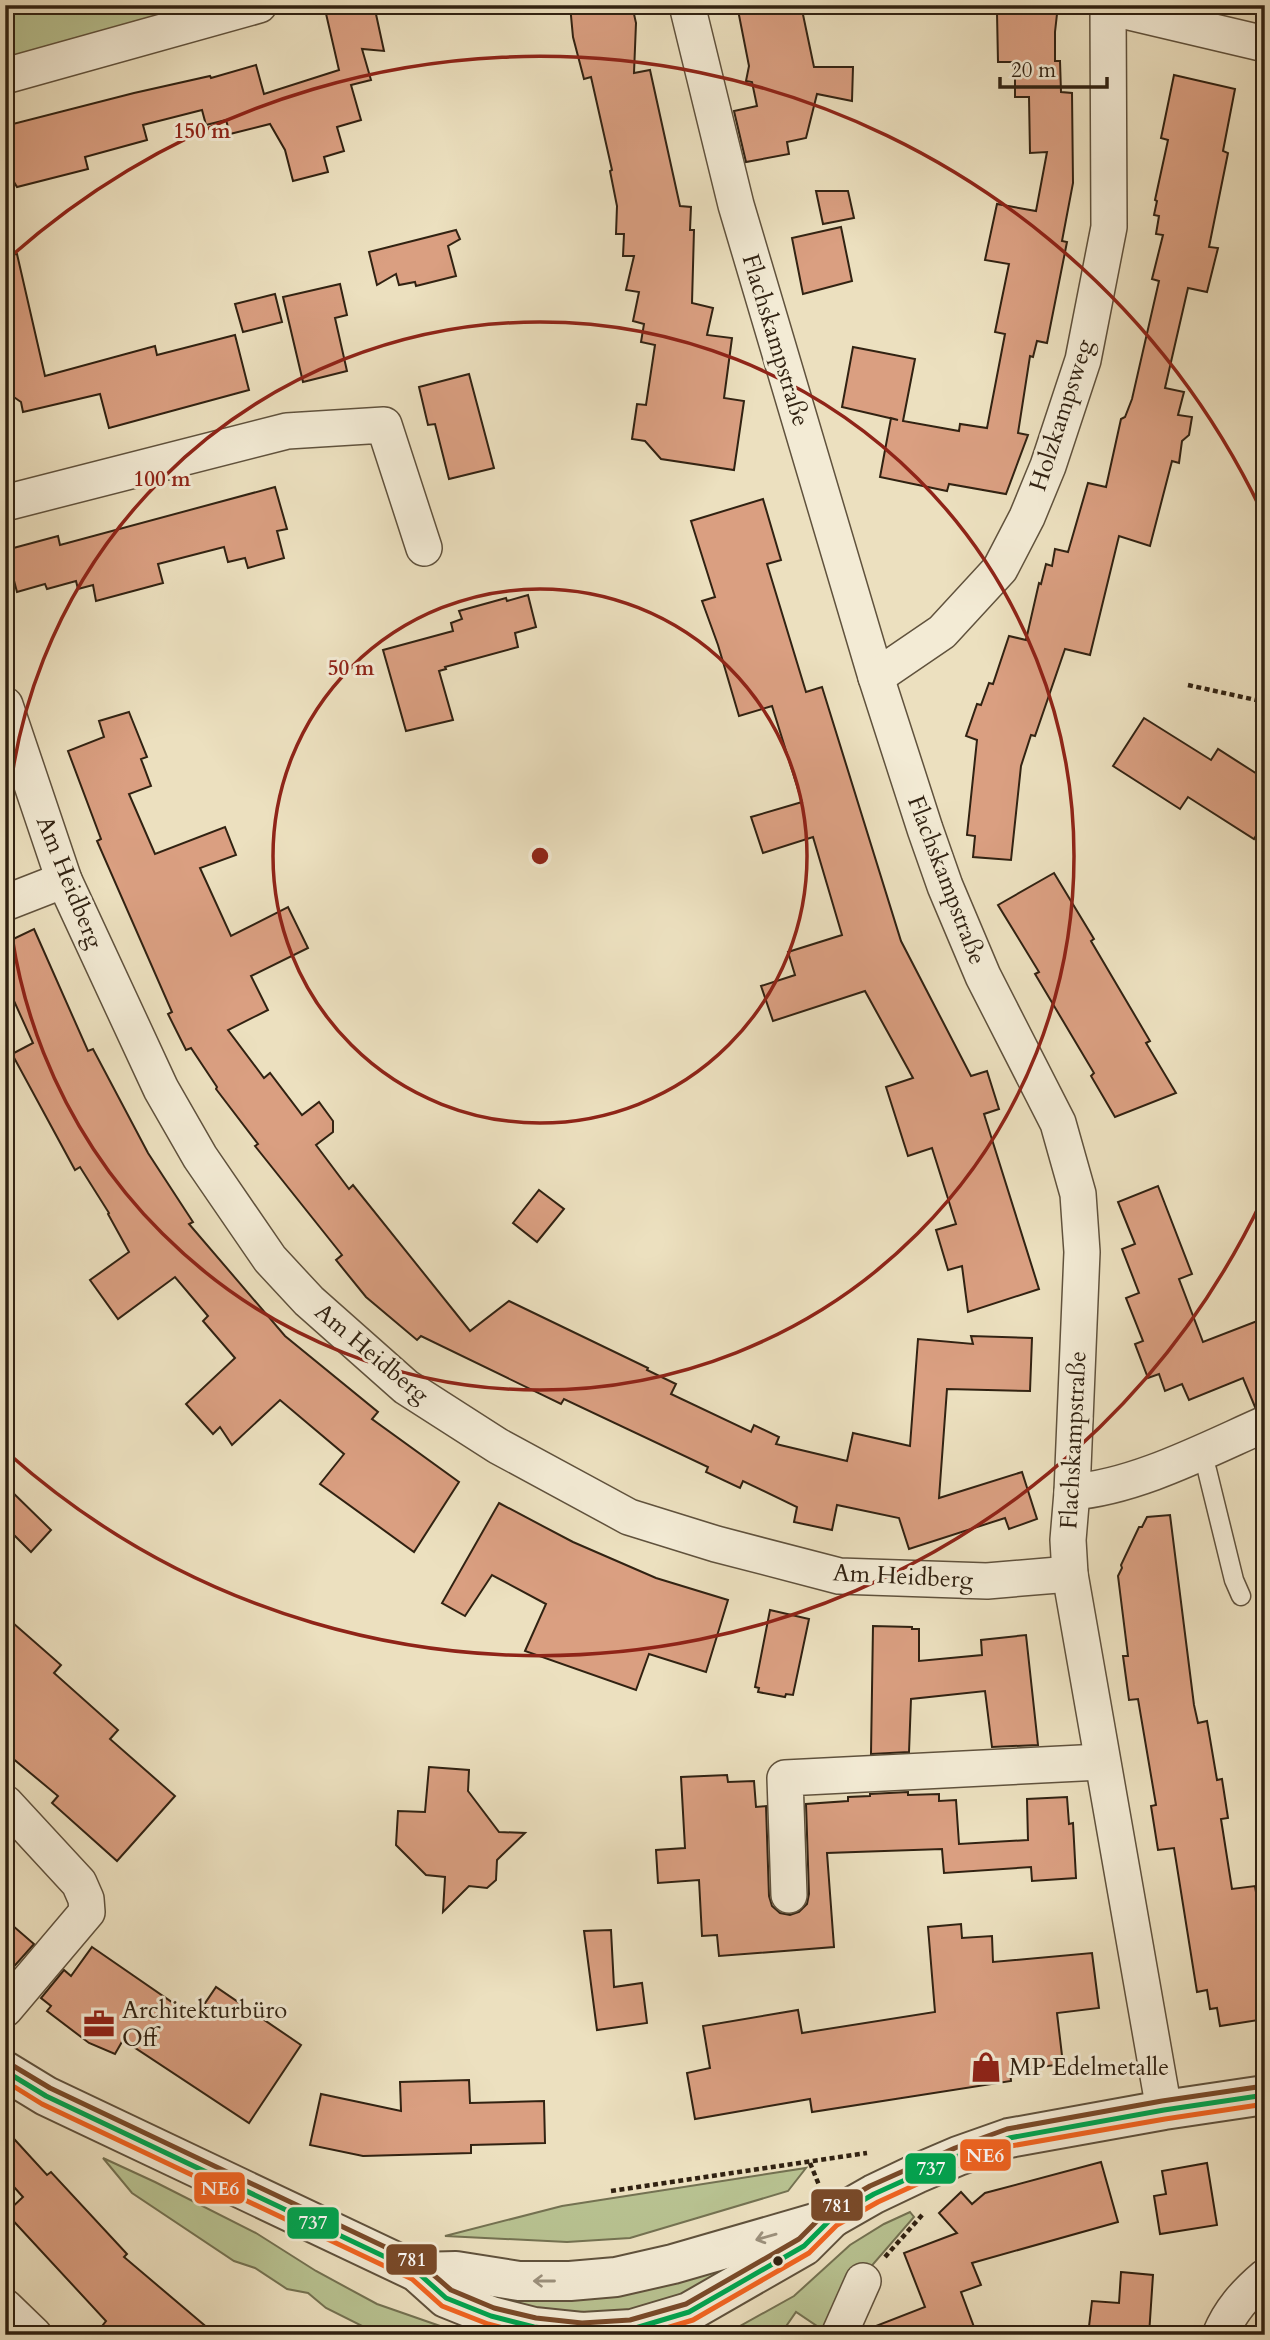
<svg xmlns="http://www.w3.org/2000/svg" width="1270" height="2340" viewBox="0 0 1270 2340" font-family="Cardo,serif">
  <rect width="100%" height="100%" fill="#ece0bf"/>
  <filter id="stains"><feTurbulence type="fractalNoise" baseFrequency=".00286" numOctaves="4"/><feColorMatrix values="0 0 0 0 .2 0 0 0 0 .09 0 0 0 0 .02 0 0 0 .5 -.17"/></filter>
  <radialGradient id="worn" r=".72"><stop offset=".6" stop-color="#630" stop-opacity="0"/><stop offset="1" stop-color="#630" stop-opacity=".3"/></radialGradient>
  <g fill="#b8c291" stroke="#747252" stroke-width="2">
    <path d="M5,5H197L5,65Z"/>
    <path d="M103,2158L155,2182L256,2233L316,2271L377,2304L466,2335H380L326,2308L308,2293L287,2289L255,2268L234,2261L132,2193Z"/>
    <path d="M806,2168L788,2191L630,2238L567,2242L445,2236L562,2206Z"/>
    <path d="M910,2212L914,2217L861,2278L831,2321L820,2328L796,2312L780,2335H724L794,2296L850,2245L884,2224Z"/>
    <path d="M741,2252L754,2268L629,2322L493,2311L469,2282Z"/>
  </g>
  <g fill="#da9f81" stroke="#312212" stroke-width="2">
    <path d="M324,5H374L384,51L362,49L371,80L351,85L361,120L337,127L344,151L324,157L328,172L293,181L285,150L270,124L230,134L226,120L206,125L202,110L143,125L147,140L85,157L88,169L17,187L5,167V126L134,93L210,76L211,78L256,65L264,94L339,70Z"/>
    <path d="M570,5H632L636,23L634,73L650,70L680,206L691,207L690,230H694L692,303L713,308L707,335L732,338L724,398L744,401L734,470L661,459L645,441L632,439L637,404L646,405L655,345L641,342L644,324L633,321L639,292L626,290L634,256H623L624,234H616L617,206L610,171L612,170L591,77L584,79L573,37Z"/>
    <path d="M737,5H801L814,67H853L852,101L817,94L806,138L787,142L789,154L746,162L734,111L757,106L752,82L746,81L749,66Z"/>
    <path d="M1017,5H1058L1055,32V61H1060L1061,92L1072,93L1073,183L1062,241L1067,242L1047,343L1037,341L1033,357L1030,356L1018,433L1028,435L1006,494L949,484L947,491L880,477L891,418L898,420L842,407L853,347L915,359L903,421L959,431L960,424L987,428L1005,334L995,332L1009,264L985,260L997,204L1036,211L1047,152L1030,153L1029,97H1015V62H998L997,13L1017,12Z"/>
    <path d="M1174,75L1235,89L1223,151L1228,153L1209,247L1218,248L1207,292L1188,288L1165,388L1184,392L1178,415L1192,417L1189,435L1182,441L1179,463L1172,461L1150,546L1119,536L1090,655L1065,649L1035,736L1031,735L1021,766L1011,860L973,857L975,836L967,835L977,740L966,736L977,704L981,705L989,683L993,684L1009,636L1026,640L1039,583L1041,584L1046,564L1052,566L1055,549L1068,552L1088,483L1106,487L1121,419L1125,417L1132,399L1159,281L1152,279L1163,235L1156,234L1159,216L1154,215L1157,201L1155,200L1168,140L1161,138Z"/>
    <path d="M816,191H848L854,218L823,224Z"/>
    <path d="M841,227L852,281L803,294L792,238Z"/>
    <path d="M456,230L460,239L448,246L456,276L416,286L415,282L399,285L396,274L377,285L369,252Z"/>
    <path d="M17,254L45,376L155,346L157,355L235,335L249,390L109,428L100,394L23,412L21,402L5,391V255Z"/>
    <path d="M340,284L347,315L335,318L347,371L303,382L283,297Z"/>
    <path d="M275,294L282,322L243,332L235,304Z"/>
    <path d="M469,374L494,468L449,479L435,424L428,425L419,387Z"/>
    <path d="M275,487L287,529L277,531L284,558L248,568L245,558L228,562L224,547L158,564L163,583L96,601L93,585L78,589L76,581L47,589L45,584L17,592L6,550L58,536L60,545Z"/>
    <path d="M763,499L781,560L767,564L806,692L822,687L901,941L971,1076L987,1071L999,1109L984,1114L1039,1289L968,1312L962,1266L948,1270L936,1230L956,1224L932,1148L908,1156L886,1087L913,1078L865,991L773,1021L761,986L795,975L788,952L842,935L813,837L763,853L751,817L802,802L772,706L739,716L718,645L702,601L715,597L691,521Z"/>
    <path d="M528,595L536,627L515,633L518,647L445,667L446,669L439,671L453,720L406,731L383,650L453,631L451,623L462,619L459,611L506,598L507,601Z"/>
    <path d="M129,712L147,757L141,759L151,786L129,794L155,854L225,827L236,855L200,868L231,936L288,907L308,948L251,976L268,1010L228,1030L264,1078L270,1073L302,1115L319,1102L333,1121V1132L316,1145L349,1189L353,1185L470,1331L509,1301L648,1368L647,1370L676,1384L671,1394L751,1432L754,1425L779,1437L776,1444L847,1461L853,1433L910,1446L918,1339L973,1344L971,1336L1032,1338L1030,1391L947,1389L939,1498L1022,1472L1037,1519L1009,1529L1005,1518L909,1549L899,1518L837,1505L832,1530L794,1522L797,1507L743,1481L740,1488L706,1472L708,1467L564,1399L561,1404L421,1336L417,1340L366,1297L336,1260L342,1255L255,1146L258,1144L216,1089L217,1087L191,1048L186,1050L168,1014L172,1012L97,841L101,839L68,751L104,737L99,721Z"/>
    <path d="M1144,718L1211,760L1218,749L1265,779V821L1254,839L1188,797L1180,809L1113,766Z"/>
    <path d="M1054,873L1094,939L1091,941L1150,1041L1146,1043L1176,1093L1115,1117L1091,1076L1094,1073L1035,974L1039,972L998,905Z"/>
    <path d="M34,929L88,1051L93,1049L148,1153L193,1222L189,1224L285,1336L378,1412L372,1419L459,1482L414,1552L320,1484L344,1454L280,1400L232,1445L220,1427L213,1434L186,1404L235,1358L203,1321L208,1316L175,1277L118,1319L90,1280L129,1252L108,1214L109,1213L80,1167L75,1170L12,1054L33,1043L5,981V943Z"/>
    <path d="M1158,1186L1192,1274L1179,1279L1203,1342L1265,1318V1404L1255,1407L1243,1378L1189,1400L1182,1384L1165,1391L1159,1374L1148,1378L1135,1344L1143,1341L1126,1298L1139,1293L1122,1249L1135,1244L1118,1202Z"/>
    <path d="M539,1190L564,1209L537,1242L513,1223Z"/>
    <path d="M5,1485L51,1530L31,1552L5,1526Z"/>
    <path d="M499,1503L573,1542L656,1578L728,1600L706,1672L649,1654L636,1690L525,1651L546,1604L492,1575L465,1616L442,1603Z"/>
    <path d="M1170,1515L1194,1705L1198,1723L1207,1721L1217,1780L1222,1779L1228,1818L1221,1819L1232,1889L1255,1886L1265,1946V2019L1220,2026L1217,2008L1210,2009L1207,1990L1197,1992L1174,1848L1158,1850L1151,1806L1156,1805L1138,1699L1129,1700L1123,1656H1128L1118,1576L1122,1568L1121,1565L1139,1527H1142L1147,1517Z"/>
    <path d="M770,1610L809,1619L793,1695L786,1694L785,1697L758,1692L759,1688L755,1687Z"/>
    <path d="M5,1616L61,1665L54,1673L118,1730L110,1739L175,1796L117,1861L52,1803L58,1796L5,1752Z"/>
    <path d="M873,1626L912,1627V1629H919V1661L982,1655L981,1640L1026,1635L1038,1745L992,1747L985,1691L911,1699L909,1752L871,1754Z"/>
    <path d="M429,1767L469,1770L468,1791L499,1832L525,1833L497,1860L496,1880L487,1888L469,1886L443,1912L445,1877L426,1875L396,1845L398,1811L425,1812Z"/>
    <path d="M727,1775L728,1782L754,1781L756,1807L766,1806L769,1896L772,1906L780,1913L790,1915L799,1912L807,1904L809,1894L806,1804L848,1801V1797L870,1796V1794L908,1792V1795L939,1794V1801L956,1800L959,1844L1028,1840L1027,1799L1067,1797L1069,1824L1073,1823L1076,1878L1032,1881L1031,1867L944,1873L942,1849L827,1853L834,1947L719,1956L717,1935L702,1936L699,1880L658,1883L656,1850L685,1848L681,1777Z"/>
    <path d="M5,1919L34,1944L10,1971L5,1967Z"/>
    <path d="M961,1924L962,1938L992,1936L993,1962L1092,1953L1099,2008L1057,2013L1063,2064L1010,2071L1011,2081L812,2112L810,2099L695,2119L687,2073L710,2068L703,2026L798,2010L802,2033L935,2012L928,1927Z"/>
    <path d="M611,1930L614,1987L642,1983L647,2023L597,2030L584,1931Z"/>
    <path d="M92,1947L195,2018L216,1987L301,2045L249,2123L123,2040L115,2054L89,2043L47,2011L51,2006L41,1998L64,1970L71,1976Z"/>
    <path d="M469,2080L470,2103L544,2101L545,2143L471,2145V2153L363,2156L310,2145L321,2094L401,2111L400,2082Z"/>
    <path d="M5,2129L47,2175L51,2172L127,2254L124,2257L216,2335H95L106,2321L6,2213L23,2197L5,2177Z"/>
    <path d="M1101,2162L1118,2222L972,2263L981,2285L961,2292L977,2335H861L863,2331L925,2307L904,2253L957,2233L939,2213L961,2192L972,2204L985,2193Z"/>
    <path d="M1207,2163L1217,2225L1160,2234L1154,2196L1166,2194L1162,2171Z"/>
    <path d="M1121,2272L1153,2275L1149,2335H1088L1092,2301L1119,2303Z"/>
  </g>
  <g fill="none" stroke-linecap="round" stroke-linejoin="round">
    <defs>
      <path id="service" d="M1200,1453L1207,1470L1234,1580L1241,1596"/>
      <g id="minor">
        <path d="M687,5L736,205L876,677L925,829L945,886L983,976L1058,1123L1078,1194L1082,1252L1072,1492L1068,1540L1070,1574L1164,2110"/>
        <path d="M1108,7L1265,44"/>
        <path d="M5,76L259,5"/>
        <path d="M5,503L287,431L384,425L424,548"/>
        <path d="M876,677L942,632L1000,569L1027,517L1048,466L1083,360L1109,227L1108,5"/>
        <path d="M5,705L64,880L161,1089L200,1157L270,1259L309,1301L406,1387L498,1446L629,1517L716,1544L839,1576L987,1581L1070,1574"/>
        <path d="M5,903L64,880"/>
        <path d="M1072,1492C1136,1487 1206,1450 1265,1424"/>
        <path d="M5,1803L79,1883L86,1899L87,1912L5,2009"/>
        <path d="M789,1895L785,1778L1101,1762"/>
        <path d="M5,2307L34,2335"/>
        <path d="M839,2335L863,2281"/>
        <path d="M1220,2335C1230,2311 1245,2294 1265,2277"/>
      </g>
      <g id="tertiary">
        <path d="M5,2071L46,2096L417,2272L446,2298L491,2316L534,2327L582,2332L632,2329L689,2312L804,2246L832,2218"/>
        <path d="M417,2272L456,2271L519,2281H570L616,2277L673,2264L832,2218L874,2194L916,2174L958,2156L1009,2138L1164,2110L1265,2095"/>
      </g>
    </defs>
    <use href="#service" stroke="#60523d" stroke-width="21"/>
    <use href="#minor" stroke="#60523d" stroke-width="38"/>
    <use href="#tertiary" stroke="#60523d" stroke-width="42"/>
    <g stroke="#312212" stroke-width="4.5" stroke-dasharray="5 3.5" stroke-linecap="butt">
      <path d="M1188,685L1265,702"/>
      <path d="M810,2163L819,2185"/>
      <path d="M611,2191L867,2153"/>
      <path d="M885,2257L923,2214"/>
    </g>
    <use href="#service" stroke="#f3ebd5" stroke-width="18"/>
    <use href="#minor" stroke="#f3ebd5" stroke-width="35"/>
    <use href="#tertiary" stroke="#f3ebd5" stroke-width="38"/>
    <defs>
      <path id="bus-1" d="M5,2071L46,2096L417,2272L446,2298L491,2316L534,2327L582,2332L632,2329L689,2312L804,2246L832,2218L874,2194L958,2156L1009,2138L1164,2110L1265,2095"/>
      <g id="bus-2">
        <path d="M5,2081L42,2104L412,2279L442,2306L488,2324L529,2335"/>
        <path d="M643,2335L693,2320L809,2253L837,2225L878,2202L961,2164L1011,2146L1165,2119L1265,2104"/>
      </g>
      <path id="bus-3" d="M10,2064L50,2088L421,2264L451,2290L494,2308L536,2318L582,2323L630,2320L686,2304L799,2239L828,2210L870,2186L955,2148L1007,2129L1162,2101L1264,2086"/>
    </defs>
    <use href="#bus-1" stroke="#f3ebd5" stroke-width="10"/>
    <use href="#bus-2" stroke="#f3ebd5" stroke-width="10"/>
    <use href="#bus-3" stroke="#f3ebd5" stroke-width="10"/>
    <use href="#bus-1" stroke="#00a651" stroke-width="5"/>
    <use href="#bus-2" stroke="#f26522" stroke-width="5"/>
    <use href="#bus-3" stroke="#7a4b2a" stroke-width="5"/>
  </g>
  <defs><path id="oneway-shaft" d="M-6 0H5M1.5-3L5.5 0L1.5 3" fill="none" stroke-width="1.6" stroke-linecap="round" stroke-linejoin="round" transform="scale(1.75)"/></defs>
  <g stroke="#9c917d">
    <use href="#oneway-shaft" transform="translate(766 2237) rotate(164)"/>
    <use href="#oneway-shaft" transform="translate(544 2281) rotate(-180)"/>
  </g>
  <g fill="none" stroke="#8f2418" stroke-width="3.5">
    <circle cx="540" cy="856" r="267"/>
    <circle cx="540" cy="856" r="534"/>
    <path d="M1262 1200A800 800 0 0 1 10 1455M10 257A800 800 0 0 1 1262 512"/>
  </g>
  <defs>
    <symbol id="office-bare" viewBox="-9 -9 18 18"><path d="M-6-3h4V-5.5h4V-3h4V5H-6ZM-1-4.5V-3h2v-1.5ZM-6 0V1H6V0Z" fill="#8f2418" stroke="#f3ebd5" stroke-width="2.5" paint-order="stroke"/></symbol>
    <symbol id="shop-bare" viewBox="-9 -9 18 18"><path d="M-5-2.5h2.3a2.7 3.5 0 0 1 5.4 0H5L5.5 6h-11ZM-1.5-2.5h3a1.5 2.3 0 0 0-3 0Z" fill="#8f2418" stroke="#f3ebd5" stroke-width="2.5" paint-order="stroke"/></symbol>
  </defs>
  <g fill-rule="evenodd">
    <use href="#office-bare" x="77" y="2002" width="44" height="44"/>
    <use href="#shop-bare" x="964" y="2045" width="44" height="44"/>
  </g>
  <circle fill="#312212" stroke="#f3ebd5" stroke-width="2.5" cx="778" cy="2261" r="6"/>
  <g text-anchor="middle" stroke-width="6" stroke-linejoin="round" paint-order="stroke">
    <g font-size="24" fill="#312212" stroke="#f3ebd5">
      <text transform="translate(776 340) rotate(73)" y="8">Flachskampstraße</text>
      <text transform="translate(1061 415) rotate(-72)" y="8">Holzkampsweg</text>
      <text transform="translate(947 880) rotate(69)" y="8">Flachskampstraße</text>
      <text transform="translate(70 882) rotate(68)" y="8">Am Heidberg</text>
      <text transform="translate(372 1353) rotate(40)" y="8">Am Heidberg</text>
      <text transform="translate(1073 1440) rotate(-87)" y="8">Flachskampstraße</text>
      <text transform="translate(903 1576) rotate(3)" y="8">Am Heidberg</text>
    </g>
    <g font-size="24" fill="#312212" stroke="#f3ebd5" text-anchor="start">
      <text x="122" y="2018">Architekturbüro<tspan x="122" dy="28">Off</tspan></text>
      <text x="1009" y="2075">MP Edelmetalle</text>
    </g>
  </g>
  <circle cx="540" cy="856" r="10" fill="#8f2418" stroke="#f3ebd5" stroke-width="3.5"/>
  <g font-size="21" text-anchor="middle" font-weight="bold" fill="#8f2418" stroke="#f3ebd5" stroke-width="6" stroke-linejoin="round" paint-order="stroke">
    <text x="202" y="138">150 m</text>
    <text x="162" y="486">100 m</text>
    <text x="351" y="675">50 m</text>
  </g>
  <g stroke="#f3ebd5" stroke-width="2.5">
    <rect x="959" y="2138" width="53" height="34" rx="7" fill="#f26522"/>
    <rect x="904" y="2152" width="53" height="33" rx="7" fill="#00a651"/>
    <rect x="193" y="2171" width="53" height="34" rx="7" fill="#f26522"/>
    <rect x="810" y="2188" width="54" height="34" rx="7" fill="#7a4b2a"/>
    <rect x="286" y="2206" width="54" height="34" rx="7" fill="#00a651"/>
    <rect x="385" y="2243" width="53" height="33" rx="7" fill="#7a4b2a"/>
  </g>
  <g font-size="19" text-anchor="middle" font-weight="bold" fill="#fff">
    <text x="985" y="2162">NE6</text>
    <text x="931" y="2175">737</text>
    <text x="220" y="2195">NE6</text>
    <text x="837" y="2212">781</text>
    <text x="313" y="2229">737</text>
    <text x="412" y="2266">781</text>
  </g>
  <rect width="1270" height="2340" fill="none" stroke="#ece0bf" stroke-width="28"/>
  <rect x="7" y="7" width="1256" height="2326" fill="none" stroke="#312212" stroke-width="3.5"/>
  <rect x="14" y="14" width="1242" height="2312" fill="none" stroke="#312212" stroke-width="2"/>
  <path d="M1000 77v10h107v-10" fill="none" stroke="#312212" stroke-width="3.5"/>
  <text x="1011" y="77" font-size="21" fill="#312212" stroke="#f3ebd5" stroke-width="5" paint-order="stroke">20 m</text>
  <rect width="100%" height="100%" filter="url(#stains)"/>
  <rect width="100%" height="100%" fill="url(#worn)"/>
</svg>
